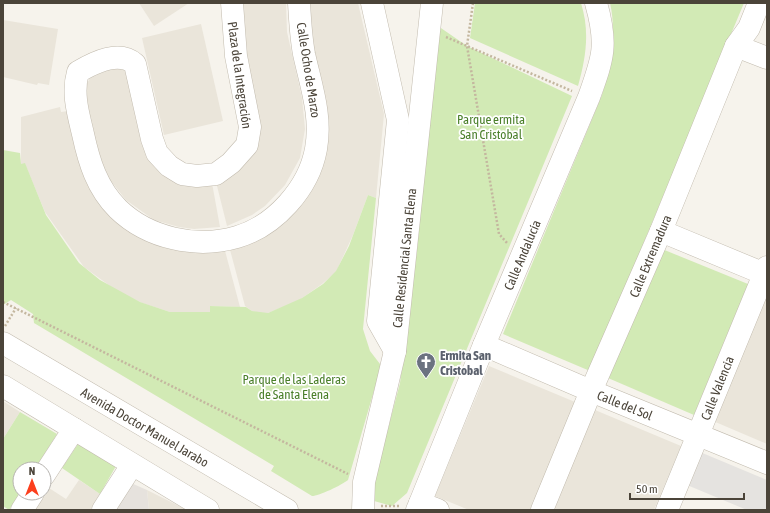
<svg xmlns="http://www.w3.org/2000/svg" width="770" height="513" viewBox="0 0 770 513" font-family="'Asap Condensed',sans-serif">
  <rect width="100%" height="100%" fill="#f6f3ec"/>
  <g fill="#eae5da">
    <path d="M139,3H189L154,26Z"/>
    <path d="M240,3H286L287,32L302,98L305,129L300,158L285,185L265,206L252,215L227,226L216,182L246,161Z"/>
    <path d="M306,3H358L384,114L376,198L368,195L353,235L336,272L322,284L298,301L268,313H259L252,311L245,306L229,246L307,190L309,35Z"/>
    <path d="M3,20L58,29L49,85L38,83L37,85L3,77Z"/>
    <path d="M201,24L223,121L164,135L142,38Z"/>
    <path d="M115,67L126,71L141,137L212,183L220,227L194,229L179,227L154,220L126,200L107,176L97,147L84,89L90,78Z"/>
    <path d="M60,107L61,112L68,111L100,200L224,247L240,307L211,306V312H170L142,303L117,291L84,267L45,212L25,164H21V117Z"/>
    <path d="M767,292V444L713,421Z"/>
    <path d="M489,366L575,402L531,510H469L435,496Z"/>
    <path d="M3,401L20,412L3,439Z"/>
    <path d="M595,410L681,446L654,510H553Z"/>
    <path d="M79,480L100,494L90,510H35L49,488L66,499Z"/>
    <path d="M147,490L187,510H149Z"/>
  </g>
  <path fill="#e6e2dd" d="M131,483L147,490L149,510H114Z"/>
  <g fill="#d2eab5">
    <path d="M475,3H581C590,32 586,57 578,86L470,38Z"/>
    <path d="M610,3H744L590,371L503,334L602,95C611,65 617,34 610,3Z"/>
    <path d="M438,26L467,46L572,96L407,493L392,506L374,501L375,478L400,383L417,250Z"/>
    <path d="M3,150L20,153L21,164L25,163L46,215L79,263L100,280L140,302L170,312H210V306L246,307L252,311L268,313L302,298L323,284L336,271L349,246L368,195L376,198L363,329L370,351L380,364V370L348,480C342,485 319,496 312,496L271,471L274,466L34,323L33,314L11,300L3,305Z"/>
    <path d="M662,249L748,284L694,415L608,378Z"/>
    <path d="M20,412L57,434L35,469H20V493L9,510L3,506V439Z"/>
    <path d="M78,444L116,466L100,494L62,468Z"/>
  </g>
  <path fill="#e5e3e0" d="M700,452L767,480V510H747L687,485Z"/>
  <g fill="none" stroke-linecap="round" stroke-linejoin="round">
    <defs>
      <g id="minor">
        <path d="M232,3L236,56L250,127L247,145L231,163L216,174L197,176L182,174L169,166L157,153L152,139L135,64C119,50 95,62 78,72C72,93 78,113 83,134C89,162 97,188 118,209C148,238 196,249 237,237C275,226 309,188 316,149C322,116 311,86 304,54C301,38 300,20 299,3"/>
        <path d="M372,3L398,120L378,321L395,351"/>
        <path d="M736,46L767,58"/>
        <path d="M661,231L767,275"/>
        <path d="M3,343L287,510"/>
        <path d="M484,345L591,391L767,463"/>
        <path d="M3,386L208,510"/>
        <path d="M44,475L74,429"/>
        <path d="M420,503L484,345L589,97C603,58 608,45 596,3"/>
        <path d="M22,510L33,493"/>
        <path d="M103,510L132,465"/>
        <path d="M363,510L364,482L395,351L432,3"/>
        <path d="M417,510L420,503L438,510"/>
        <path d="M542,510L591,391L661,231L736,46L749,28L759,3"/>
        <path d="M667,510L767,267"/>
      </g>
    </defs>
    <use href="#minor" stroke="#c2bbae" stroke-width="23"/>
    <g stroke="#c4b79f" stroke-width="2.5" stroke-dasharray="2 2" stroke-linecap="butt">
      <path d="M473,3L467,46L499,234L508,244"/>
      <path d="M446,37L572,91"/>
      <path d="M3,302L348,474"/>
      <path d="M5,326L16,308"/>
      <path d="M381,506H400"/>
    </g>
    <use href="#minor" stroke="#fff" stroke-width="22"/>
  </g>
  <defs>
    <symbol id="church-pin" viewBox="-11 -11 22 30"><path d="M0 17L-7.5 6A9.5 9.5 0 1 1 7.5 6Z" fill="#6b7280" stroke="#fff"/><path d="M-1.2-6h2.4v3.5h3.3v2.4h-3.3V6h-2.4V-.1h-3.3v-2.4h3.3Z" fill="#fff"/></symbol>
  </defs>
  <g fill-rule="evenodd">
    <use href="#church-pin" x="415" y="351" width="22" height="30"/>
  </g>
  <g text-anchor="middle" stroke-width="3.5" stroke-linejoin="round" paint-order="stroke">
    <g font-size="13" fill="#4b4439" stroke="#fff">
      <text transform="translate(309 70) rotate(81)" y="5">Calle Ocho de Marzo</text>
      <text transform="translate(240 75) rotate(82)" y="5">Plaza de la Integración</text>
      <text transform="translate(522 255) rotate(-67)" y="5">Calle Andalucía</text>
      <text transform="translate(650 256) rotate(-67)" y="5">Calle Extremadura</text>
      <text transform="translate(404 258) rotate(-84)" y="5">Calle Residencial Santa Elena</text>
      <text transform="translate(717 388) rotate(-68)" y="5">Calle Valencia</text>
      <text transform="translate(625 405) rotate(22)" y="5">Calle del Sol</text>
      <text transform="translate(145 427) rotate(30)" y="5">Avenida Doctor Manuel Jarabo</text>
    </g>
    <g font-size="13" fill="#4a7f2a" stroke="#fff">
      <text x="491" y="124">Parque ermita<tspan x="491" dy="15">San Cristobal</tspan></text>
      <text x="294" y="384">Parque de las Laderas<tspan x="294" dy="15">de Santa Elena</tspan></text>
    </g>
    <g font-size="13" font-weight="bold" fill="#5b616d" stroke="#fff" text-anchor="start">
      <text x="440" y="360">Ermita San<tspan x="440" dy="15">Cristobal</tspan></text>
    </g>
  </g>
  <rect width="770" height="513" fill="none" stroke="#4b4439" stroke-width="8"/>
  <g transform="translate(32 481)"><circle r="19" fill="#ffffff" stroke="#b7b4b0"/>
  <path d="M0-3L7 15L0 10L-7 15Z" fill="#fc3f1d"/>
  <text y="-6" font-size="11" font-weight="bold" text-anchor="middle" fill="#4b4439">N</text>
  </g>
  <path d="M630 493v6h114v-6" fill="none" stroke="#4b4439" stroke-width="2"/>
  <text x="636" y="493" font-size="12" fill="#4b4439" stroke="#ffffff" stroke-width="3" paint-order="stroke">50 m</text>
</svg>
